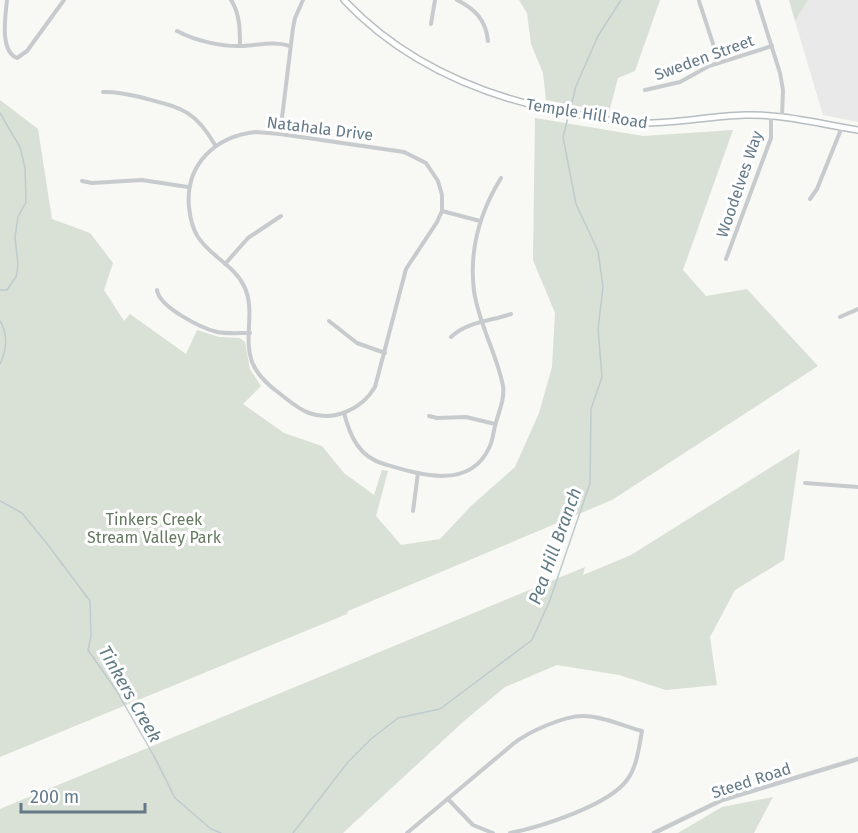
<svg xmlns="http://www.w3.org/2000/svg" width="858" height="833" viewBox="0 0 858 833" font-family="'Fira Sans',sans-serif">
  <rect width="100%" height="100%" fill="#f8f8f4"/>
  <path fill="#e8e9e8" d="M808,0H858V122L823,115L795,21Z"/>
  <g fill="#d9e0d5">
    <path d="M519,0H660L635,71L618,78L609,112L546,100L543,73L531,44L527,13Z"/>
    <path d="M789,0H808L795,21Z"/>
    <path d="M0,100L38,129L52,219L90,233L113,263L104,290L124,321L130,314L186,354L197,330L219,337L240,338L245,342L250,369L261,386L243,404L284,433L322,446L344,473L374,495L382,470L388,471L376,516L401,545L440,539L471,506L515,467L539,413L552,367L555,313L533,260L535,118L643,136L733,130L683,270L706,296L747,289L818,366L612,500L348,611L347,614L0,757Z"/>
    <path d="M800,449L784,560L735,590L710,637L717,685L666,690L619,675L557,665L505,687L464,721L343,833H0V809L585,567L583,575L631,555Z"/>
    <path d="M773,797L754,833H678L722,807Z"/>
  </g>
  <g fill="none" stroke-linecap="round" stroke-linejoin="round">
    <g stroke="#becbcf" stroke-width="1.5">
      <path d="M570,110L576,86L598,36L621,0"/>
      <path d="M0,113L20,147L25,168L26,202L18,217L15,237L18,265L16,277L7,290H0"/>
      <path d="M0,321C8,334 7,350 0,364"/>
      <path d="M0,501L22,513L48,545L90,601L91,636L88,650L116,690L154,756L175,798L211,829L221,833"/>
      <path d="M293,833L348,762L371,739L398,718L440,709L532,640L550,600L590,483L591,409L602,377L598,329L603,287L598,251L576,204L563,137L568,117"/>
    </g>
    <defs>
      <path id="secondary" d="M344,0C408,68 496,102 587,116C601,118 617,123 632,123C670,125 707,116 745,115C783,114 820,124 858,130"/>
    </defs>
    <use href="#secondary" stroke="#b7bdc1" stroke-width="8"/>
    <g stroke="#c7cbce" stroke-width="4">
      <path d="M7,0C5,19 0,51 17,58L27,51L64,0"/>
      <path d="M231,0C240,14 240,30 240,46"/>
      <path d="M457,0C475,9 486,20 488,41"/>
      <path d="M757,0L780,73L783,90L782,116"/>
      <path d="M699,1L719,62"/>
      <path d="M431,24L435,0"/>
      <path d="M177,31C196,41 222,47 243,46C260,45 274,41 290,46"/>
      <path d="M645,90L680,82L709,66L772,46"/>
      <path d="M103,92C117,91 131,95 144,98C181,108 195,110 215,145"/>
      <path d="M256,132L280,134L404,152L426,163L438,181L442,195V211L437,222L406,269L375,387C362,409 334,422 309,413C298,409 288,400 279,393C268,385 257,375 252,362C243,338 256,310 244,286C234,265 210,256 198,237C192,228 190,217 189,207C185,164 216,136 256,132Z"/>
      <path d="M280,134L293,28L295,18L303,0"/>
      <path d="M82,181L92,183L142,180L188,187"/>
      <path d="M810,199L817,189L842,127"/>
      <path d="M442,211L480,221"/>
      <path d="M726,259L771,138V116"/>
      <path d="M225,264L248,238L281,216"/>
      <path d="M157,290C159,307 201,328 217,332C227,334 239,333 250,333"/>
      <path d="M840,317L858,309"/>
      <path d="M329,321L357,343L385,353"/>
      <path d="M451,337C466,322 491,321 511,314"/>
      <path d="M344,413C350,436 359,457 384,464C418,474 469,491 489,448C493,441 493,433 495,426C498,413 505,400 503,386C497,354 479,325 474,291C469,251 480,212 501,178"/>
      <path d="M429,416L437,418L466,417L495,424"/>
      <path d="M805,483L858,487"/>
      <path d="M413,511L418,473"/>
      <path d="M448,799L473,825L493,833"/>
      <path d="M407,833L513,744C528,732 563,716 583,716C602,716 624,726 642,731C639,747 637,767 627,780C609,805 541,827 510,833"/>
    </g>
    <path stroke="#c7cbce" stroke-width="4.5" d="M654,833L722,800L858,759"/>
    <use href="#secondary" stroke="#fff" stroke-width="5"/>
  </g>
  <g text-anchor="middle" stroke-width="6" stroke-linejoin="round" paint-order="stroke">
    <g font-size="16" fill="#647988" stroke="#fff">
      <text transform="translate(704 57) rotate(-20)" y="6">Sweden Street</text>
      <text transform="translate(587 113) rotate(9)" y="6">Temple Hill Road</text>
      <text transform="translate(320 128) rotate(7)" y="6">Natahala Drive</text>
      <text transform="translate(739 184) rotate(-71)" y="6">Woodelves Way</text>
      <text transform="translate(751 780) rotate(-18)" y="6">Steed Road</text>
    </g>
    <g font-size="16" fill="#667960" stroke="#fff">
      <text x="154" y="525">Tinkers Creek<tspan x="154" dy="18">Stream Valley Park</tspan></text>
    </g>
    <g font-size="18" font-style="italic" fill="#607b83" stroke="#fff">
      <text transform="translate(555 546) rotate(-70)" y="6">Pea Hill Branch</text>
      <text transform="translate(130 694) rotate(60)" y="6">Tinkers Creek</text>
    </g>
  </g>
  <path d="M21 803v9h124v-9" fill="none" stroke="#647988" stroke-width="3"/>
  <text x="30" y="803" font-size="18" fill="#647988" stroke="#ffffff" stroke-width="4.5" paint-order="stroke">200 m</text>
</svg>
